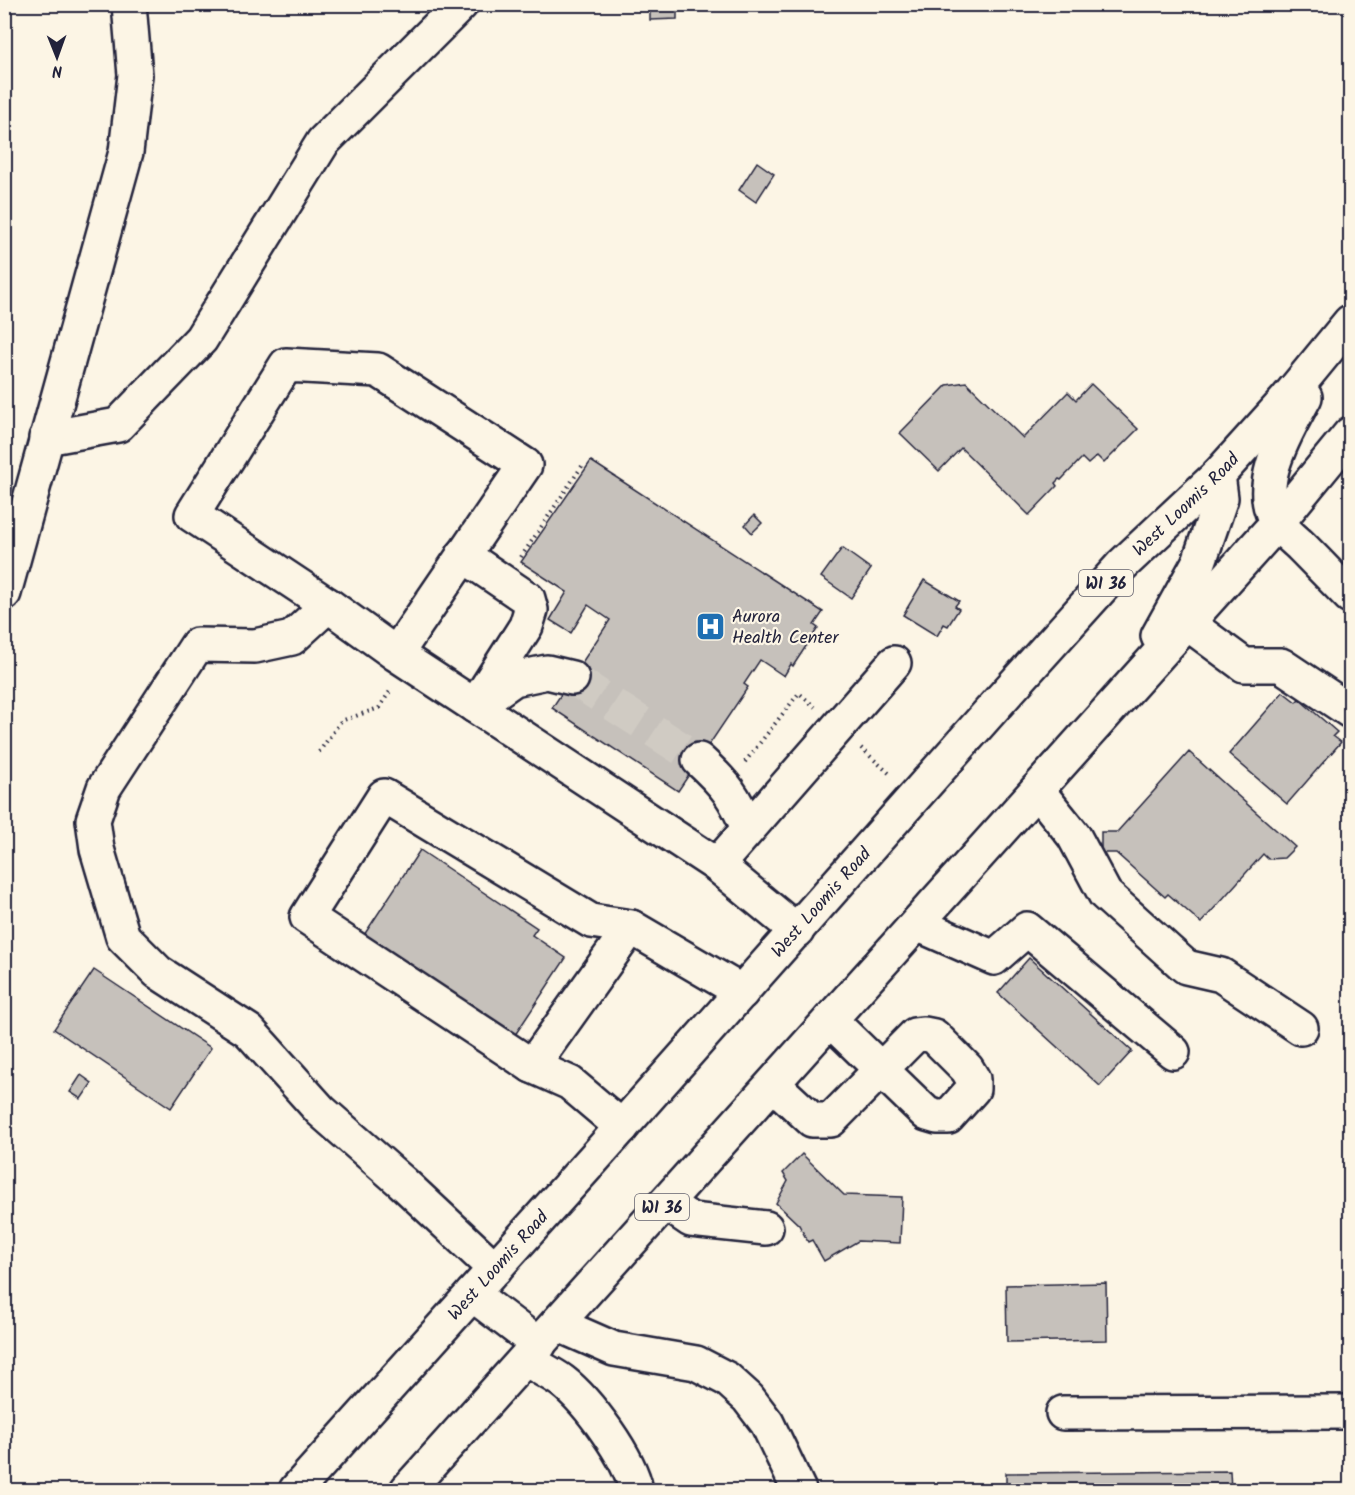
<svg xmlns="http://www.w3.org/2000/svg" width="1355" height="1495" viewBox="0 0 1355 1495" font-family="Kalam,sans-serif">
  <rect width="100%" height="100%" fill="#fcf5e5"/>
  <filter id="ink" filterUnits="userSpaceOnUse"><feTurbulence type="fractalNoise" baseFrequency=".0167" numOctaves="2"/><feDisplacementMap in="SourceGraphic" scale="12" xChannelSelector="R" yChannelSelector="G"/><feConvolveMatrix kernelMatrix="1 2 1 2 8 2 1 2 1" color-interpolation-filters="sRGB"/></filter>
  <g filter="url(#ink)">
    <g fill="#c6c1bb" stroke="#22223b" stroke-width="1.5">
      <path d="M650,4H677V19L650,20Z"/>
      <path d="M757,162L774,174L756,202L739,190Z"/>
      <path d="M966,382L1023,438L1068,392L1076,400L1091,384L1138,429L1104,463L1097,456L1088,464L1082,458L1061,480L1059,479L1055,483L1057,486L1029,515L961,448L939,471L900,433L947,385Z"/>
      <path d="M591,461L823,612L814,625L818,628L793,666L791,664L784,676L760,660L744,684L748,687L678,791L552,708L610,620L588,605L571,633L550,620L567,592L521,562Z"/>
      <path d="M754,515L762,523L752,533L745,525Z"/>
      <path d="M842,548L871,569L851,598L821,577Z"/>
      <path d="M924,580L959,601L955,606L959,609L948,626L944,624L937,636L903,615Z"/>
      <path d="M1283,692L1296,702L1299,699L1337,732L1333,736L1341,742L1287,804L1229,754Z"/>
      <path d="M1189,752L1295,847L1284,858L1268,859L1263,854L1201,923L1168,894L1165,897L1116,853H1101V832H1117Z"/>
      <path d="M420,850L537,928L532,935L566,958L513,1038L362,938Z"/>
      <path d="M1029,958L1132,1051L1100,1086L998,993Z"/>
      <path d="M94,970L211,1048L171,1108L54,1029Z"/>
      <path d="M81,1075L92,1083L81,1099L70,1092Z"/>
      <path d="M802,1154L844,1195L902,1197L900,1243L858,1241L824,1261L812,1240L808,1242L799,1225L776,1203L788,1181L783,1173Z"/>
      <path d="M1106,1283L1107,1340L1007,1342L1006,1285Z"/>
      <path d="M1230,1471L1231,1490H1006V1473Z"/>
    </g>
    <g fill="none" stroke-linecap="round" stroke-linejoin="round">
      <path stroke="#d0cbc3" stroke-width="33" stroke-dasharray="33 16" stroke-linecap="butt" d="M572,678L699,760"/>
      <defs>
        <g id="minor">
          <path d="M46,438L118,425L201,339L323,142L461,4"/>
          <path d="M463,555L528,599L531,610L526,626L475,706"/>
          <path d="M4,593L126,152L135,75L129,4"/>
          <path d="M328,605L292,638L255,646L197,645L104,788L93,820L97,849L123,937L158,972L249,1031L321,1111L402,1182L495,1269"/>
          <path d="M1187,623L1244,665H1281L1350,711"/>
          <path d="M396,654L525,465L378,370L286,365L192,515L328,605L396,654L717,865L797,931"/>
          <path d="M484,700L514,679L547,672L572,678"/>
          <path d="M699,760C725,784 735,796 748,829"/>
          <path d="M1037,790L1074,836L1105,894L1186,967L1221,975L1301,1028"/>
          <path d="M717,865L894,663"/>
          <path d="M917,924L994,958L1027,929L1173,1052"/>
          <path d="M532,1066L631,927"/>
          <path d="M773,1084L812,1120H831L915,1035L924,1034L934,1036L967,1069L973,1079V1089L948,1117H937L927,1114L830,1020"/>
          <path d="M622,1127L570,1083L532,1066L307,917L384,796L591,921L631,927L742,992"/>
          <path d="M666,1203L691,1220L766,1228"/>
          <path d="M557,1324L614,1349L696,1363L727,1379L748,1398L767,1423L799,1490"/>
          <path d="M526,1359C537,1367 551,1373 562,1381C588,1401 630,1458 636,1490"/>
          <path d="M1063,1413L1350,1412"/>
        </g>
        <g id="major">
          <path d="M1305,397C1287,431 1252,486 1278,523C1284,532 1294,539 1301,546C1318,563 1334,580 1350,596"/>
          <path d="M1158,636L1199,562L1221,498L1218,475"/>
          <path d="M472,1294L539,1345"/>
          <path id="s1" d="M296,1490L596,1156L1002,698L1122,565L1218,475L1286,400L1350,322"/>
          <path d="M407,1490L1277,523L1350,434"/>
        </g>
      </defs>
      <use href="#minor" stroke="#22223b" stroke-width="38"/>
      <use href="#major" stroke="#22223b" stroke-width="38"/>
      <g stroke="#22223b" stroke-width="4" stroke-dasharray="1.5 4.5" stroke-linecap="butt">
        <path d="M521,557L584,463"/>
        <path d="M861,748L891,775"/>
        <path d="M319,752L341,721L379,708L392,688"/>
        <path d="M745,762L799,693L815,707"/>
      </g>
      <use href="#minor" stroke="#fcf5e5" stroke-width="33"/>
      <use href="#major" stroke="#fcf5e5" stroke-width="33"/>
    </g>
  </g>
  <defs>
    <symbol id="hospital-square" viewBox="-11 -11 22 22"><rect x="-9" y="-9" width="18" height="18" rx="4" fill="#1f6fb2" stroke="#fcf5e5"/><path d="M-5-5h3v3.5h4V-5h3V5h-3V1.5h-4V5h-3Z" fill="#fff"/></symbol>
  </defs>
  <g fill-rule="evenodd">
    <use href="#hospital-square" x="694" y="610" width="33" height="33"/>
  </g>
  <g text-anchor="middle" stroke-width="4.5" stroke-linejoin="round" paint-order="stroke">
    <g fill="#fcf5e5" stroke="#63616e" stroke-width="1.5">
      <rect x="1079" y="570" width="54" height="26" rx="4.5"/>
      <rect x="635" y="1194" width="54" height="26" rx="4.5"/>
    </g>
    <g font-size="16" font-weight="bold" fill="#22223b">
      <text x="1106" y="589">WI 36</text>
      <text x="662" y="1213">WI 36</text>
    </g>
    <g font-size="18" fill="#22223b" stroke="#fcf5e5">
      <text dy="6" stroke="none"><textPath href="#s1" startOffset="1328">West Loomis Road</textPath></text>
      <text dy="6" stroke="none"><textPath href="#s1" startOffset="788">West Loomis Road</textPath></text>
      <text dy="6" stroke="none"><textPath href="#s1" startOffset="302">West Loomis Road</textPath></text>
    </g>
    <g font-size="18" fill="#22223b" stroke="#fcf5e5" text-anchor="start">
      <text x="732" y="622">Aurora<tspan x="732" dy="21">Health Center</tspan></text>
    </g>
  </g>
  <rect width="1355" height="1495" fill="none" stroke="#fcf5e5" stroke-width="24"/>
  <rect x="12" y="12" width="1331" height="1471" fill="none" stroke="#22223b" stroke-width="2" filter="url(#ink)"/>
  <g transform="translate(57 57) rotate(179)" stroke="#fcf5e5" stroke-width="4.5" paint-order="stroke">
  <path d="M0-4.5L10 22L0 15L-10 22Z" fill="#22223b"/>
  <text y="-9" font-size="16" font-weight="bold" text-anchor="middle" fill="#22223b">N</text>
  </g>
</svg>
